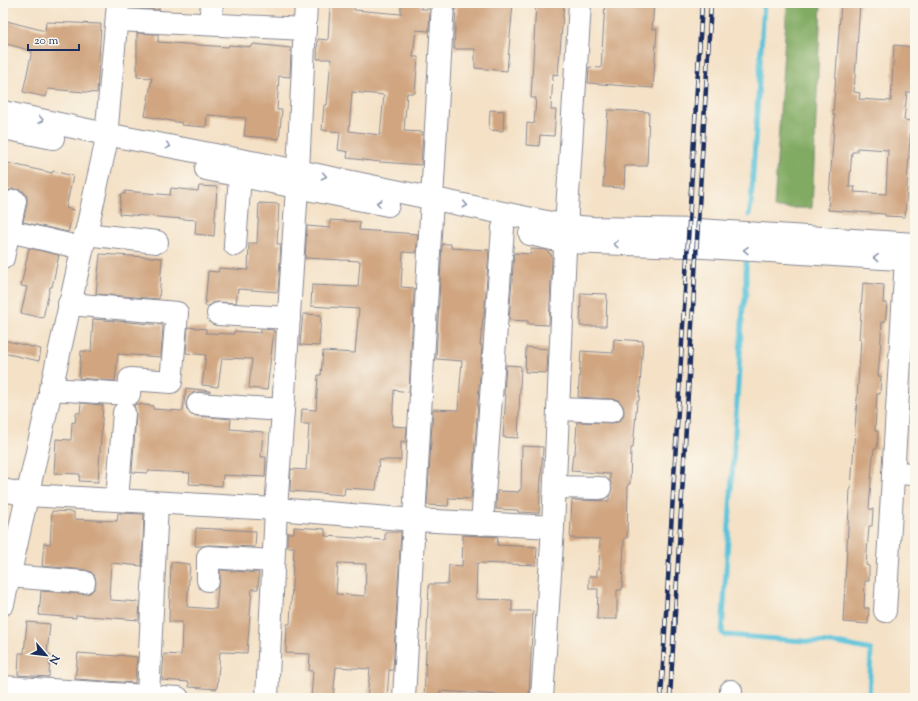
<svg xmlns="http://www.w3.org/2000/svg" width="918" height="701" viewBox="0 0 918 701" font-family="'Sorts Mill Goudy',serif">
  <rect width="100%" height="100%" fill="#fbf7ec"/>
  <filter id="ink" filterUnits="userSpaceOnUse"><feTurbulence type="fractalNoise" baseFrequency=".025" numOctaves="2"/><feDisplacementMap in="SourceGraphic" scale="8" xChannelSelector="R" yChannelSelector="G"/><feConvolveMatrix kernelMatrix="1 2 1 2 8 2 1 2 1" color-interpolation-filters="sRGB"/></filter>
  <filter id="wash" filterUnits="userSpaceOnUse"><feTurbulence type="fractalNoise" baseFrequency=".012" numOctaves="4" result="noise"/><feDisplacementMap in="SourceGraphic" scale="16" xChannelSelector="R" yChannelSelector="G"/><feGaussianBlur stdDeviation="0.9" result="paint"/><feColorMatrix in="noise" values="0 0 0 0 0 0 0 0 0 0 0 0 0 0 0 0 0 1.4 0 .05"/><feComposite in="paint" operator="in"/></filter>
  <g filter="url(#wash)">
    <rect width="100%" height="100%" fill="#f4e1c6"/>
    <path fill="#81aa62" stroke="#4e6c60" d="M787,3H821L812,208H774Z"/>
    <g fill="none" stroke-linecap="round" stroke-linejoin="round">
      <g stroke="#5cc3da" stroke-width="5">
        <path d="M749,215L751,204L764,3"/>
        <path d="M746,260V296L743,307L722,633L725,635L842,644L871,650L869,698"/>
      </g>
    </g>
    <g id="blocks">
      <g fill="#d0a580" fill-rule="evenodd">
        <path d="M333,3H354V10L401,14V3H421V9H430L429,31L416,30L413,57H418L415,93H407L404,131L423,132L421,165L380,162L347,158L348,152L338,150L340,132L322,130L324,105H327L331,59H317L318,39L328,40L330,6H333ZM352,92L384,95L380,135L349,131Z"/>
        <path d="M456,3H513L507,71L475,68V49H454Z"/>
        <path d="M536,3H564L558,75L553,74L551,110H556L554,136L540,135L539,146L526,145L527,123L534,124L536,98H531Z"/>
        <path d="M605,3H654L652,29H657L653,88L588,83L589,67L601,68Z"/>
        <path d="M841,3H860L854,92L860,93L859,99L891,101L894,45L915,47L912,92H907L904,120L911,121L905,217L885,216V214L828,210L835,115H833ZM857,148L888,150L886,194L854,192L855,187H849L852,152H857Z"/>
        <path d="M141,4H159V10L141,9Z"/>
        <path d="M3,20L45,31L46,22L101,24L97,93L48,89L46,97L23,92L32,51L3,43Z"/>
        <path d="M137,33L158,34V42L228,47L229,45L252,47L253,44L291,48L290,77L279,76L277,110H282L279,139L244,136L246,118L207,115L206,127L181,125L182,123L145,116L152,78L137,77Z"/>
        <path d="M490,110L504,111L503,131L489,130Z"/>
        <path d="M608,110L649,112L647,166H625L624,188L603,187Z"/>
        <path d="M3,162L52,173L53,171L73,176L66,208L74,210L68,232L23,222L27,203V197L24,192L18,189H12L6,192L3,198Z"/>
        <path d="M199,186L217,187L214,236L195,234L196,220L119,214L121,194H125V191L170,195L171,188L198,191Z"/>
        <path d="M259,203L279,204L277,244H281L278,292L238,289L236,303L218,302L213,303L209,306H205L208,271L218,272L219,268L248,270L249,243H257Z"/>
        <path d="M330,220L360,222L359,230L418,234L416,253L403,252L401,287L414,288L409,392L394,390L392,426L407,427L406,442L401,441V460H379L376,490L345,488L344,495L290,491L291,469L306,470L309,424H301L302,409L316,410L318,375H321L323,351L355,353L359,309L311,306L312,285L358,287L360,261L305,258L307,226L330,228Z"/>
        <path d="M442,244H451V248L489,250L484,318H483L480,345H482L471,499L449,498L448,506L427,505L433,409L458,410L462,361L436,359Z"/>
        <path d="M29,248L59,255L52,287H50L43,318L21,313L27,287L21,286Z"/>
        <path d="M531,249L546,250L552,256L549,325L528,324V321L509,320L514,253L531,254Z"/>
        <path d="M100,254L162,258L159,299L96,294Z"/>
        <path d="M863,283L884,285L883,303H887L885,322L882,321L880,352L878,376H881L880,394H877L875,431H878L877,449H874L872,466L869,509H873L872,526H869L866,565L869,566V581H865L864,608H869L868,624L843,622L850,489H851L861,339H859Z"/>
        <path d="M581,293L607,294L606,326H580Z"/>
        <path d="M303,314L321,315L319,346L300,345Z"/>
        <path d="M93,319L163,325L161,357L118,354L115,381L79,378L81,351L91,352Z"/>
        <path d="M188,327L206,329V333L234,334V331L261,333V329L274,330L267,390L249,388L252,359L222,358L218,387L202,385L206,355L186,353Z"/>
        <path d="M614,339L643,341L639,401H637L633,448H631L630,484H628L627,538H624L622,590H617V619H597L598,589H589V576H597V569H599L600,539L570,538L572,500L609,501V496L612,489L610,481V474L571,471L573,454H575L577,422L612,423L618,422L623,417L624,412L623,406L618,400L612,399L578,397L581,351L613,353Z"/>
        <path d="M3,340L41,349L39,361L3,353Z"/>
        <path d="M526,347L548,349L547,373L525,372Z"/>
        <path d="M506,365L521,366L518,438L503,437L506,395H504Z"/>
        <path d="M186,388L210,391V392H199L193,393L188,397L186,404L187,410L191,415L197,416L231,419L230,429L263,432L261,457H266L265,477L223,475L222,486L189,484L190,473L148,471V473L132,472L136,414L134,405L136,404L153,406V409L183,411Z"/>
        <path d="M81,403L103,405L98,482L79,481L80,474L54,473L56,439L71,440L72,422L75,423L76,413H80Z"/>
        <path d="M522,446L543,447L539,513L518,512V510L496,509L497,491L519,492V490H521Z"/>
        <path d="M52,511L74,512V519L117,521L118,513L144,514L142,566L111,563L109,596H110V600L140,602L139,620L76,615V618L39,615L41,591L83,594L90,593L94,589L96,583L95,576L91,572L85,570L42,566L44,543L50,544Z"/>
        <path d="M294,527L325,529V536L385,540V532H401L393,670H389L387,698H367L370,669L336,667L333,698H311L313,671H309L310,654L286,653L287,624H290L294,547H287V533H294ZM338,563L366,564L365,596L336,594Z"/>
        <path d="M196,528L256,531L255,547L209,545L202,546H195Z"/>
        <path d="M463,535L498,537L497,545L537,547L536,565L477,563L476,599L512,600V611H533L529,697L440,691L439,698H424L429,584H448L449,565L462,566Z"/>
        <path d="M171,562L190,564L187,607L216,609L218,587L220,580V570L259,573L258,589H252L247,653L220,652L217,689L189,687V682L162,680L164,654L181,655L182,622H169Z"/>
        <path d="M27,622L50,624L47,654H50L49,677L18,675L19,653H24Z"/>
        <path d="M78,653L118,656V655L137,657L135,683L75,679Z"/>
      </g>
    </g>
  </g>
  <g filter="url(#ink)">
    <use href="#blocks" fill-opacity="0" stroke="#888892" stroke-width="1"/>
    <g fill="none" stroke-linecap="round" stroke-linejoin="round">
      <defs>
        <g id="minor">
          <path d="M117,20L305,29"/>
          <path d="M210,24L212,3"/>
          <path d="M3,112L106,134L298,171L566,226L593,228L698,230L915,244"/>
          <path d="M3,128L53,138"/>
          <path d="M206,169L388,205"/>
          <path d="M9,231L82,248"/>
          <path d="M85,234L157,242"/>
          <path d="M530,234L566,242L688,246L915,260"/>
          <path d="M235,245L240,175"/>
          <path d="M3,258L15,201"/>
          <path d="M218,314L289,318"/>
          <path d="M50,389L129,394L130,379L171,382L177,313L69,304"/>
          <path d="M198,404L283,410"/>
          <path d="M558,409L612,411"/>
          <path d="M893,473L915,474"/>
          <path d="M555,487L600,488"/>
          <path d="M3,490L27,495L276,509L415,520L553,527"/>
          <path d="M117,500L124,413"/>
          <path d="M482,524L503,228"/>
          <path d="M9,576L84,582"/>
          <path d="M208,580V557L273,561"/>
          <path d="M3,604L105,148L118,3"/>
          <path d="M885,611L906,259"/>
          <path d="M3,687L178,698"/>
          <path d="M148,696L157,503"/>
          <path d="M267,698L276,509L283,410L298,171L306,3"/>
          <path d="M404,698L443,3"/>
          <path d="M542,698L553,527L566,226L580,3"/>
          <path d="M731,698V691"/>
        </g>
      </defs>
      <use href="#minor" stroke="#888892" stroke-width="24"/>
      <use href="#minor" stroke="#fff" stroke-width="22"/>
      <defs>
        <g id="rail">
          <path d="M661,698L702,3"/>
          <path d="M670,698L711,3"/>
        </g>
      </defs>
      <use href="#rail" stroke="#1b2f5e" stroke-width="4.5"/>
      <use href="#rail" stroke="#fbf7ec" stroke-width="3" stroke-dasharray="9" stroke-linecap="butt"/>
    </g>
    <defs><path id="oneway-chevron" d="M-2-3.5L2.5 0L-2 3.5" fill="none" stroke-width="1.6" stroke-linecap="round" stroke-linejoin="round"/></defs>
    <g stroke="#8d97ae">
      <use href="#oneway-chevron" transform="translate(41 120) rotate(12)"/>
      <use href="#oneway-chevron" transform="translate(168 146) rotate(11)"/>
      <use href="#oneway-chevron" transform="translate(324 176) rotate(12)"/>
      <use href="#oneway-chevron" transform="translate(379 203) rotate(-169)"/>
      <use href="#oneway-chevron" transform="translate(465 205) rotate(11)"/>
      <use href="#oneway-chevron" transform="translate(616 244) rotate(-178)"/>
      <use href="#oneway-chevron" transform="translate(746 250) rotate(-177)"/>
      <use href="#oneway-chevron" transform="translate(876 258) rotate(-177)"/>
    </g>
  </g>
  <rect width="918" height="701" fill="none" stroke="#fbf7ec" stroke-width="16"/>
  <g transform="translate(46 655) rotate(118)" stroke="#fbf7ec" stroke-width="3" paint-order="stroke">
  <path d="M0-3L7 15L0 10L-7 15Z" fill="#1b2f5e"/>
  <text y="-6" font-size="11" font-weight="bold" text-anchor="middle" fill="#1b2f5e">N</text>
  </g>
  <path d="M28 44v6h51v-6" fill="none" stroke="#1b2f5e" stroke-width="2"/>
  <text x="34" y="44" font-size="12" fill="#1b2f5e" stroke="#fbf7ec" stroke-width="3" paint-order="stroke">20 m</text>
</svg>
